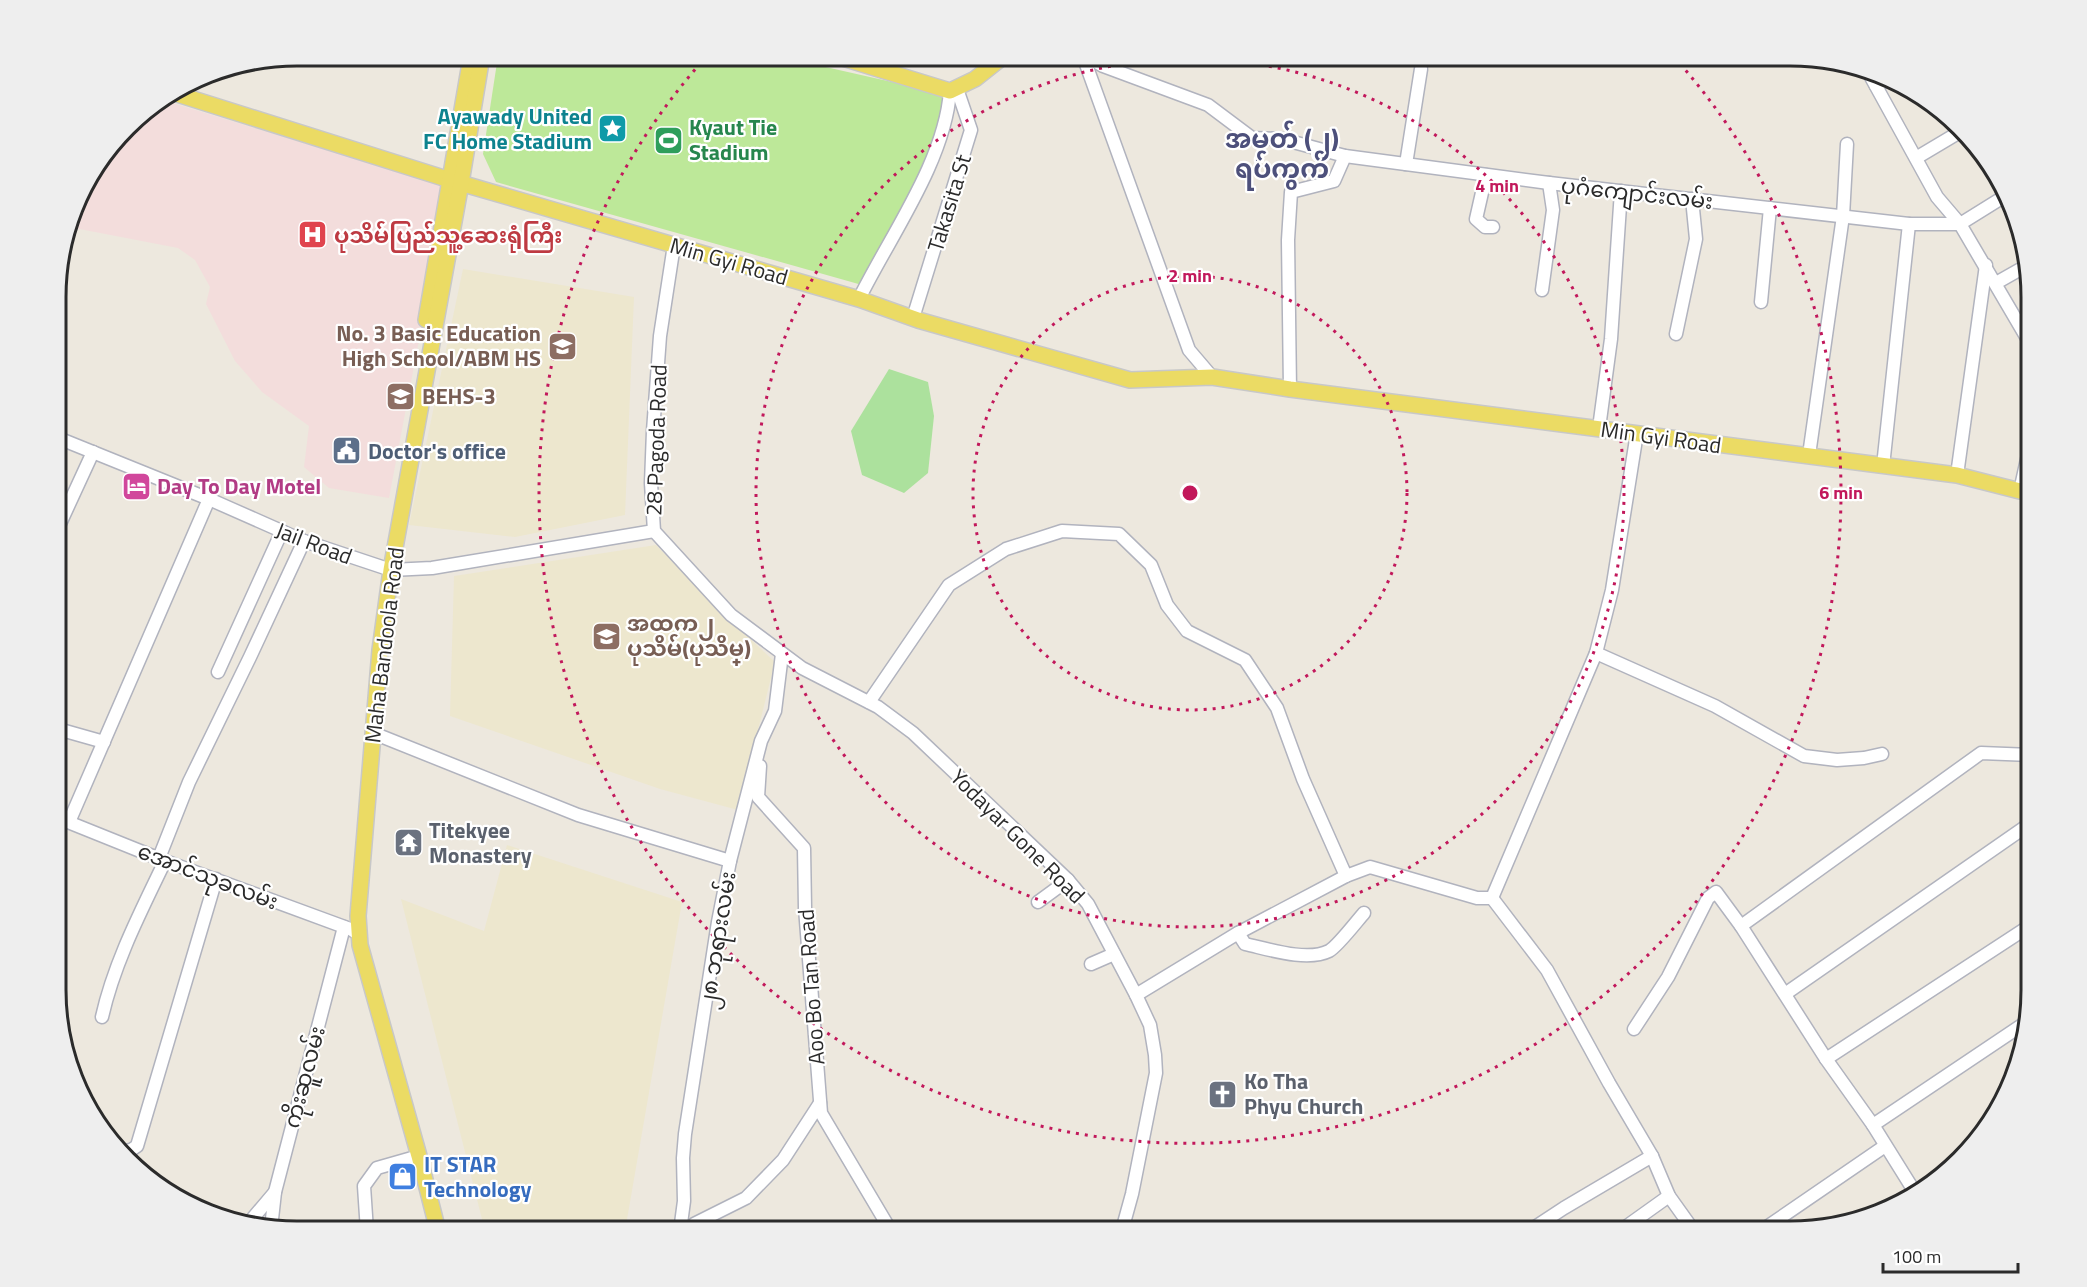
<svg xmlns="http://www.w3.org/2000/svg" width="2087" height="1287" viewBox="0 0 2087 1287" font-family="'Titillium Web','Noto Sans Myanmar',sans-serif">
  <rect width="100%" height="100%" fill="#ede8de"/>
  <g fill="#ede7ce">
    <path d="M463,269L634,297L625,515L515,537L409,525Z"/>
    <path d="M656,545L720,611L775,662L738,810L660,789L450,716L454,576Z"/>
    <path d="M507,845L682,902L625,1231H485L401,899L484,931Z"/>
  </g>
  <path fill="#f3dddc" d="M163,100L448,187L389,498L329,488L304,467L309,426L262,392L235,361L206,304L210,287L195,260L178,248L69,227L81,190L138,116Z"/>
  <path fill="#ace19d" d="M889,369L928,382L934,416L928,473L904,493L862,475L851,431Z"/>
  <path fill="#bde899" d="M498,56H777L945,94L953,108L862,285L496,182L483,154Z"/>
  <g fill="none" stroke-linecap="round" stroke-linejoin="round">
    <defs>
      <g id="minor">
        <path d="M1083,56L1189,350L1212,377"/>
        <path d="M1086,56L1103,66L1208,105L1252,138L1282,139L1345,156L1549,183L1909,224H1960"/>
        <path d="M1866,68L1937,197L1960,224L2031,345"/>
        <path d="M1876,86L1889,79"/>
        <path d="M1916,158L1958,133"/>
        <path d="M1406,164L1421,69"/>
        <path d="M1486,175L1476,219L1485,227H1493"/>
        <path d="M1960,224L2005,196"/>
        <path d="M674,245L660,336L653,431L651,483L654,531L731,615L802,668L878,707L913,733L1068,880L1088,904L1136,995L1150,1025L1155,1055L1156,1073L1132,1194L1124,1223L1120,1231"/>
        <path d="M1996,283L2026,266"/>
        <path d="M1542,290L1553,210L1549,183"/>
        <path d="M859,299C890,236 945,161 950,91"/>
        <path d="M1761,302L1770,208"/>
        <path d="M913,318L971,130L957,89"/>
        <path d="M1676,334L1696,239L1692,199"/>
        <path d="M1290,389L1288,240L1291,192L1334,181L1345,156"/>
        <path d="M1599,428L1611,339L1621,191"/>
        <path d="M58,438L209,499L304,541L391,570L432,568L654,531"/>
        <path d="M1809,455L1843,216L1847,144"/>
        <path d="M1883,466L1909,224"/>
        <path d="M1957,475L1986,265"/>
        <path d="M2020,491L2031,441"/>
        <path d="M58,528L93,452"/>
        <path d="M1596,653L1715,706L1804,756L1837,760L1864,758L1882,754"/>
        <path d="M218,672L282,531"/>
        <path d="M869,702L949,585L1006,549L1062,531L1119,534L1151,565L1167,605L1187,631L1245,660L1277,708L1303,779L1346,876"/>
        <path d="M58,729L104,742"/>
        <path d="M373,733L578,815L730,861"/>
        <path d="M760,766L758,797L804,848L805,908L821,1113L891,1231"/>
        <path d="M58,818L165,861L350,929L358,934"/>
        <path d="M69,822L209,499"/>
        <path d="M159,858L189,782L250,657L304,541"/>
        <path d="M1492,898L1596,653L1612,590L1637,433"/>
        <path d="M1038,902L1068,880"/>
        <path d="M1741,926L1981,753L2031,755"/>
        <path d="M1238,933L1245,944C1268,949 1307,962 1329,951C1337,947 1357,921 1364,913"/>
        <path d="M1091,964L1114,954"/>
        <path d="M1785,994L2031,823"/>
        <path d="M1136,995L1238,933L1346,876L1370,867L1477,898H1492L1547,970L1609,1083L1652,1156L1669,1196L1694,1231"/>
        <path d="M102,1017C114,963 141,911 165,861"/>
        <path d="M1634,1029L1668,977L1708,898L1716,892L1741,926L1826,1059L1873,1125L1916,1194"/>
        <path d="M1826,1059L2031,925"/>
        <path d="M1873,1125L2028,1021"/>
        <path d="M125,1151L131,1150L137,1146L216,879"/>
        <path d="M694,1224L746,1198L783,1160L820,1103"/>
        <path d="M247,1225L275,1192"/>
        <path d="M271,1228L275,1192L344,927"/>
        <path d="M367,1231L364,1186L377,1168L419,1156"/>
        <path d="M680,1231L684,1201L683,1158L685,1134L718,922L730,861L761,741L775,711L782,654"/>
        <path d="M1529,1231L1564,1208L1652,1156"/>
        <path d="M1620,1231L1669,1196"/>
        <path d="M1761,1231L1885,1146"/>
      </g>
      <g id="major">
        <path d="M836,56L950,91L975,79L1004,56"/>
        <path d="M174,93L450,180L859,299L918,320L1130,380L1212,377L1290,389L1957,475L2020,491L2031,492"/>
        <path d="M426,320L469,69"/>
        <path d="M438,1231L419,1156L360,945L358,916L380,650L391,570L461,183L482,56"/>
      </g>
    </defs>
    <use href="#minor" stroke="#b1b3be" stroke-width="15"/>
    <use href="#major" stroke="#c8c8c8" stroke-width="18"/>
    <use href="#minor" stroke="#fff" stroke-width="12"/>
    <use href="#major" stroke="#ebdb64" stroke-width="15"/>
  </g>
  <g fill="none" stroke="#c2185b" stroke-width="3" stroke-dasharray="3 6">
    <circle cx="1190" cy="493" r="217"/>
    <circle cx="1190" cy="493" r="434"/>
    <path d="M1674 57A651 651 0 1 1 706 57"/>
  </g>
  <defs>
    <symbol id="sight-square" viewBox="-11 -11 22 22"><rect x="-9" y="-9" width="18" height="18" rx="4" fill="#0f9aa8" stroke="#fff"/><path d="M0-6L1.8-2.2L6-1.7L2.9 1.2L3.7 5.4L0 3.3L-3.7 5.4L-2.9 1.2L-6-1.7L-1.8-2.2Z" fill="#fff"/></symbol>
    <symbol id="stadium-square" viewBox="-11 -11 22 22"><rect x="-9" y="-9" width="18" height="18" rx="4" fill="#2e9e5b" stroke="#fff"/><path d="M0-5a6.5 5 0 1 0 0 10a6.5 5 0 1 0 0-10ZM-3.5-1.8h7v3.6h-7Z" fill="#fff"/></symbol>
    <symbol id="hospital-square" viewBox="-11 -11 22 22"><rect x="-9" y="-9" width="18" height="18" rx="4" fill="#e0444e" stroke="#fff"/><path d="M-5-5h3v3.5h4V-5h3V5h-3V1.5h-4V5h-3Z" fill="#fff"/></symbol>
    <symbol id="school-square" viewBox="-11 -11 22 22"><rect x="-9" y="-9" width="18" height="18" rx="4" fill="#8d6e63" stroke="#fff"/><path d="M0-5L7-2L0 1L-7-2ZM-4 1L0 2.5L4 1V4Q0 6-4 4Z" fill="#fff"/></symbol>
    <symbol id="civic-square" viewBox="-11 -11 22 22"><rect x="-9" y="-9" width="18" height="18" rx="4" fill="#5c6f8a" stroke="#fff"/><path d="M-.6-6.5H3V-4.5H.6V-3L4-1V1h2V6H-6V1h2V-1L-.6-3ZM-1.2 2.5V6h2.4V2.5Z" fill="#fff"/></symbol>
    <symbol id="hotel-square" viewBox="-11 -11 22 22"><rect x="-9" y="-9" width="18" height="18" rx="4" fill="#d1479c" stroke="#fff"/><path d="M-6-4.5h1.5V1H6V5H4.5V3h-9V5H-6ZM-4 0a1.8 1.8 0 1 1 3.6 0ZM.5 0V-2.5h3Q6-2.5 6 0Z" fill="#fff"/></symbol>
    <symbol id="temple-square" viewBox="-11 -11 22 22"><rect x="-9" y="-9" width="18" height="18" rx="4" fill="#6b7280" stroke="#fff"/><path d="M0-6L5-2H3V0L6.5 2.5H4V6H1.5V3h-3V6H-4V2.5H-6.5L-3 0V-2H-5Z" fill="#fff"/></symbol>
    <symbol id="church-square" viewBox="-11 -11 22 22"><rect x="-9" y="-9" width="18" height="18" rx="4" fill="#6b7280" stroke="#fff"/><path d="M-1.2-6h2.4v3.5h3.3v2.4h-3.3V6h-2.4V-.1h-3.3v-2.4h3.3Z" fill="#fff"/></symbol>
    <symbol id="shop-square" viewBox="-11 -11 22 22"><rect x="-9" y="-9" width="18" height="18" rx="4" fill="#3f7fe0" stroke="#fff"/><path d="M-5-2.5h2.3a2.7 3.5 0 0 1 5.4 0H5L5.5 6h-11ZM-1.5-2.5h3a1.5 2.3 0 0 0-3 0Z" fill="#fff"/></symbol>
  </defs>
  <g fill-rule="evenodd">
    <use href="#sight-square" x="596" y="112" width="33" height="33"/>
    <use href="#stadium-square" x="652" y="124" width="33" height="33"/>
    <use href="#hospital-square" x="296" y="218" width="33" height="33"/>
    <use href="#school-square" x="546" y="330" width="33" height="33"/>
    <use href="#school-square" x="384" y="380" width="33" height="33"/>
    <use href="#civic-square" x="330" y="434" width="33" height="33"/>
    <use href="#hotel-square" x="120" y="470" width="33" height="33"/>
    <use href="#school-square" x="590" y="620" width="33" height="33"/>
    <use href="#temple-square" x="392" y="826" width="33" height="33"/>
    <use href="#church-square" x="1206" y="1078" width="33" height="33"/>
    <use href="#shop-square" x="386" y="1160" width="33" height="33"/>
  </g>
  <g text-anchor="middle" stroke-width="4.5" stroke-linejoin="round" paint-order="stroke">
    <g font-size="22" font-weight="bold" fill="#0d838f" stroke="#fff" text-anchor="end">
      <text x="592" y="124">Ayawady United<tspan x="592" dy="25">FC Home Stadium</tspan></text>
    </g>
    <g font-size="22" font-weight="bold" fill="#27864d" stroke="#fff" text-anchor="start">
      <text x="689" y="135">Kyaut Tie<tspan x="689" dy="25">Stadium</tspan></text>
    </g>
    <g font-size="22" fill="#2b2b2b" stroke="#fff">
      <text transform="translate(1637 193) rotate(6)" y="8">ပုဂံကျောင်းလမ်း</text>
      <text transform="translate(949 203) rotate(-73)" y="8">Takasita St</text>
      <text transform="translate(729 261) rotate(16)" y="8">Min Gyi Road</text>
      <text transform="translate(1661 437) rotate(8)" y="8">Min Gyi Road</text>
      <text transform="translate(656 440) rotate(-88)" y="8">28 Pagoda Road</text>
      <text transform="translate(314 543) rotate(21)" y="8">Jail Road</text>
      <text transform="translate(384 645) rotate(-83)" y="8">Maha Bandoola Road</text>
      <text transform="translate(1018 836) rotate(45)" y="8">Yodayar Gone Road</text>
      <text transform="translate(208 876) rotate(21)" y="8">အောင်သုခလမ်း</text>
      <text transform="translate(717 940) rotate(-81)" y="8">၂၈ ဘုရားလမ်း</text>
      <text transform="translate(811 987) rotate(-94)" y="8">Aoo Bo Tan Road</text>
      <text transform="translate(304 1077) rotate(-75)" y="8">ကိုးဆူလမ်း</text>
    </g>
    <g font-size="22" font-weight="bold" fill="#be3a42" stroke="#fff" text-anchor="start">
      <text x="334" y="243">ပုသိမ်ပြည်သူ့ဆေးရုံကြီး</text>
    </g>
    <g font-size="22" font-weight="bold" fill="#785e54" stroke="#fff" text-anchor="start">
      <text x="541" y="341" text-anchor="end">No. 3 Basic Education<tspan x="541" dy="25">High School/ABM HS</tspan></text>
      <text x="422" y="404">BEHS-3</text>
      <text x="627" y="631">အထက၂<tspan x="627" dy="25">ပုသိမ်(ပုသိမ္)</tspan></text>
    </g>
    <g font-size="22" font-weight="bold" fill="#4e5e75" stroke="#fff" text-anchor="start">
      <text x="368" y="459">Doctor's office</text>
    </g>
    <g font-size="22" font-weight="bold" fill="#b23c85" stroke="#fff" text-anchor="start">
      <text x="157" y="494">Day To Day Motel</text>
    </g>
    <g font-size="22" font-weight="bold" fill="#5b616d" stroke="#fff" text-anchor="start">
      <text x="429" y="838">Titekyee<tspan x="429" dy="25">Monastery</tspan></text>
      <text x="1244" y="1089">Ko Tha<tspan x="1244" dy="25">Phyu Church</tspan></text>
    </g>
    <g font-size="22" font-weight="bold" fill="#366cbe" stroke="#fff" text-anchor="start">
      <text x="424" y="1172">IT STAR<tspan x="424" dy="25">Technology</tspan></text>
    </g>
    <g font-size="26" font-weight="bold" fill="#4d507b" stroke="#fff">
      <text x="1282" y="148">အမှတ် (၂)<tspan x="1282" dy="30">ရပ်ကွက်</tspan></text>
    </g>
  </g>
  <path d="M0 0H2087V1287H0ZM297 66H1790A231 231 0 0 1 2021 297V990A231 231 0 0 1 1790 1221H297A231 231 0 0 1 66 990V297A231 231 0 0 1 297 66Z" fill="#eee" fill-rule="evenodd"/>
  <path fill="none" stroke="#2b2b2b" stroke-width="3" d="M297 66H1790A231 231 0 0 1 2021 297V990A231 231 0 0 1 1790 1221H297A231 231 0 0 1 66 990V297A231 231 0 0 1 297 66Z"/>
  <circle cx="1190" cy="493" r="9" fill="#c2185b" stroke="#fff" stroke-width="3"/>
  <g font-size="18" text-anchor="middle" font-weight="bold" fill="#c2185b" stroke="#fff" stroke-width="4.5" stroke-linejoin="round" paint-order="stroke">
    <text x="1497" y="192">4 min</text>
    <text x="1190" y="282">2 min</text>
    <text x="1841" y="499">6 min</text>
  </g>
  <path d="M1883 1263v9h135v-9" fill="none" stroke="#2b2b2b" stroke-width="3"/>
  <text x="1892" y="1263" font-size="18" fill="#2b2b2b" stroke="#ffffff" stroke-width="4.5" paint-order="stroke">100 m</text>
</svg>
